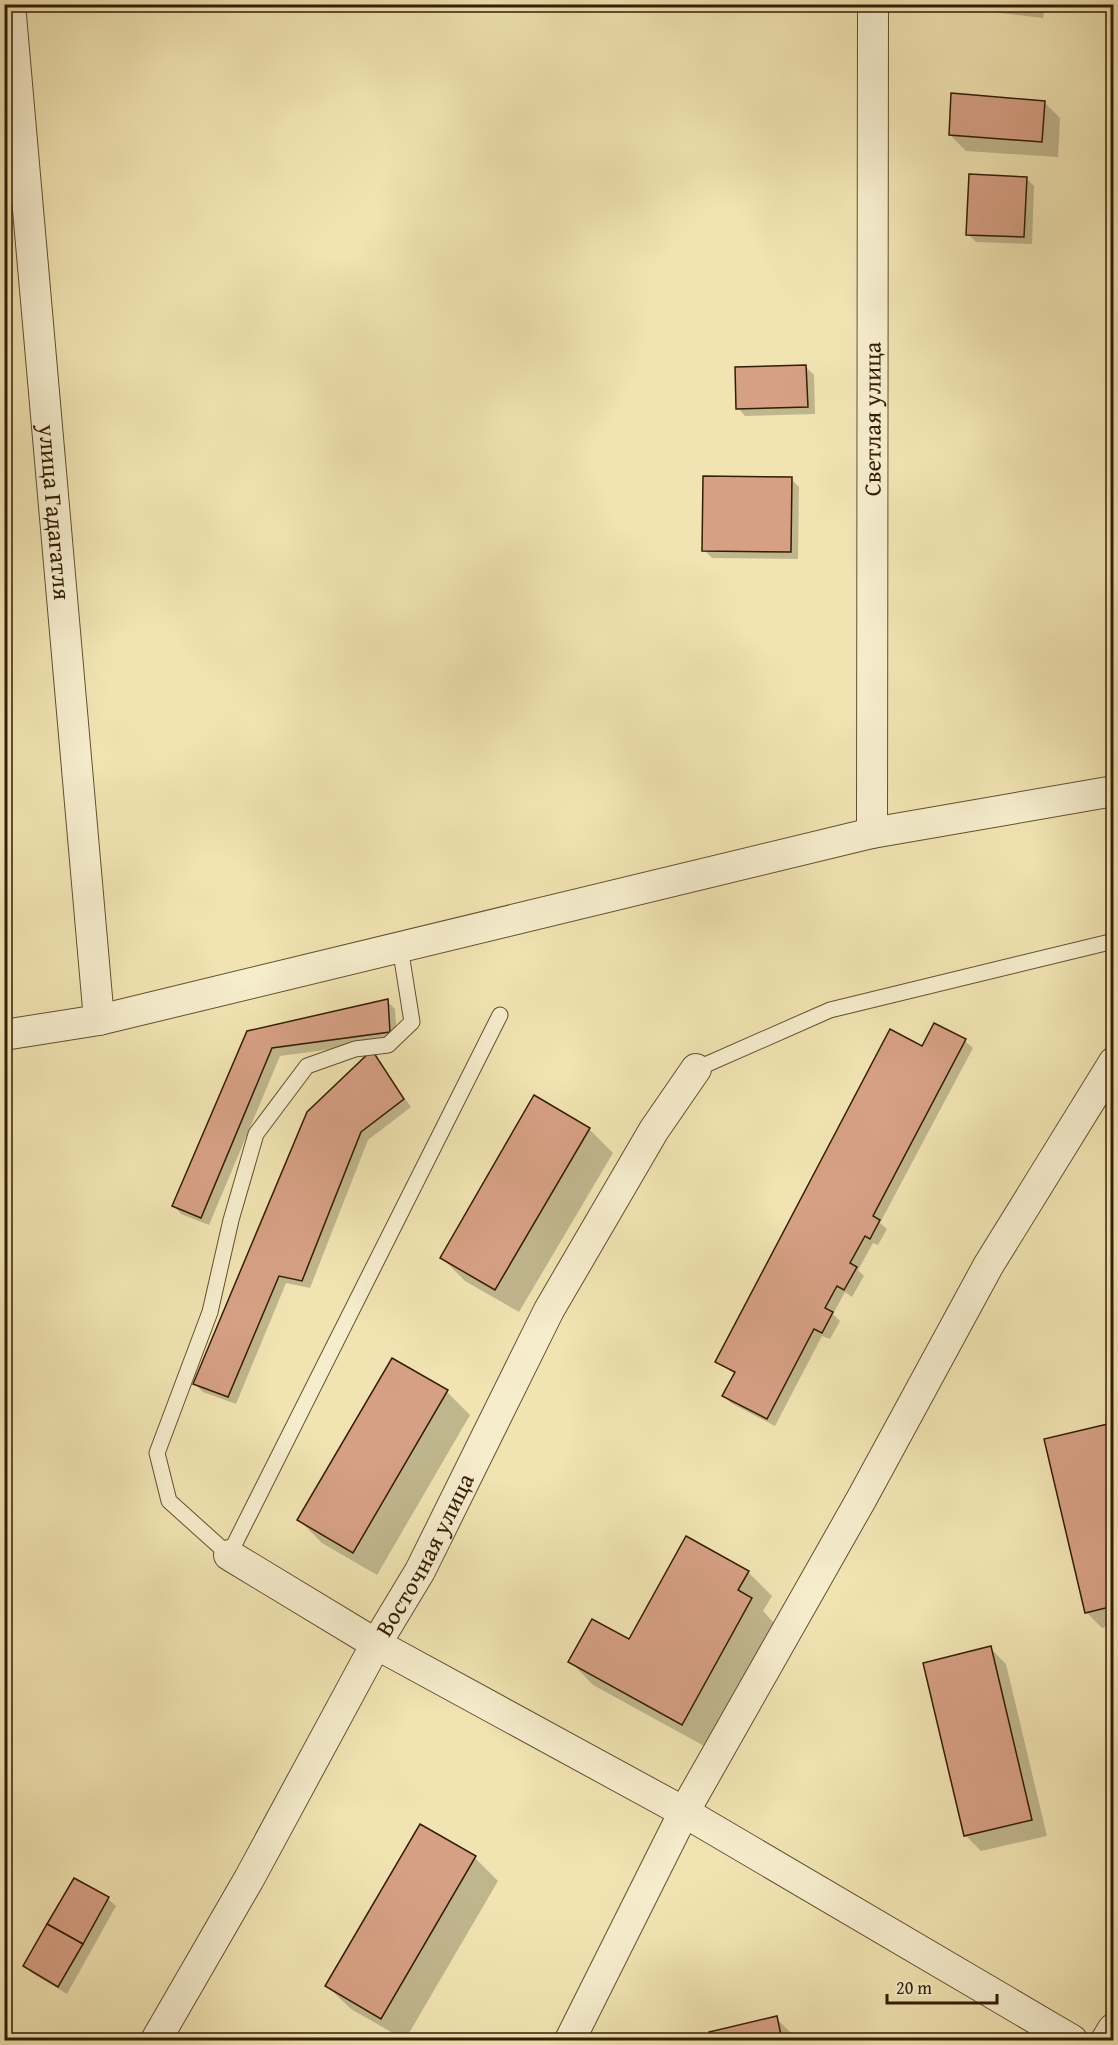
<svg xmlns="http://www.w3.org/2000/svg" width="1118" height="2045" viewBox="0 0 1118 2045" font-family="'Gentium Book Plus',serif">
  <rect width="100%" height="100%" fill="#f1e4b2"/>
  <filter id="stains"><feTurbulence type="fractalNoise" baseFrequency=".00333" numOctaves="4"/><feColorMatrix values="0 0 0 0 .2 0 0 0 0 .09 0 0 0 0 .02 0 0 0 .5 -.17"/></filter>
  <radialGradient id="worn" r=".72"><stop offset=".6" stop-color="#630" stop-opacity="0"/><stop offset="1" stop-color="#630" stop-opacity=".3"/></radialGradient>
  <g fill="#0003">
    <path d="M962,4H1045L1043,18L967,9Z"/>
    <path d="M1044,102L1060,118L1058,157L966,151L950,135Z"/>
    <path d="M1026,178L1034,186L1032,244L976,242L968,234Z"/>
    <path d="M806,367L814,375L815,414L745,416L738,408Z"/>
    <path d="M791,479L799,487L798,559L712,558L704,550Z"/>
    <path d="M387,1001L395,1009L397,1040L280,1056L209,1225L181,1214L174,1206L248,1032Z"/>
    <path d="M965,1041L973,1048L880,1223L887,1229L878,1245L873,1243L858,1270L864,1276L852,1297L845,1292L833,1314L840,1321L830,1339L822,1336L775,1426L731,1403L724,1396L735,1374L717,1362L923,1048Z"/>
    <path d="M372,1052L411,1107L368,1140L310,1288L286,1283L236,1404L203,1392L195,1384Z"/>
    <path d="M589,1129L613,1153L519,1312L465,1281L441,1257Z"/>
    <path d="M447,1392L470,1415L377,1575L322,1543L299,1520Z"/>
    <path d="M1112,1425L1114,1625L1102,1628L1086,1612Z"/>
    <path d="M686,1538L748,1572L772,1596L763,1611L774,1623L706,1747L593,1685L570,1661L629,1641Z"/>
    <path d="M990,1648L1006,1664L1047,1836L981,1851L965,1835Z"/>
    <path d="M475,1858L498,1881L405,2040L351,2009L327,1986Z"/>
    <path d="M108,1899L116,1906L67,1994L32,1973L25,1966Z"/>
    <path d="M776,2018L792,2034L794,2040H712L711,2033Z"/>
  </g>
  <g fill="#d6a084" stroke="#341d03" stroke-width="1.5">
    <path d="M978,4H1037L1036,11Z"/>
    <path d="M951,93L1045,101L1042,142L949,135Z"/>
    <path d="M969,174L1027,177L1024,237L966,235Z"/>
    <path d="M806,365L808,407L736,409L735,367Z"/>
    <path d="M703,476L792,477L791,552L702,551Z"/>
    <path d="M388,999L390,1032L272,1048L201,1218L172,1206L247,1031Z"/>
    <path d="M934,1023L966,1039L873,1216L880,1220L870,1239L865,1236L850,1263L857,1267L844,1290L837,1286L825,1308L833,1312L822,1333L814,1329L767,1419L722,1396L735,1372L715,1362L890,1029L922,1046Z"/>
    <path d="M372,1050L404,1099L361,1132L302,1281L279,1276L228,1397L193,1384L307,1112Z"/>
    <path d="M534,1095L590,1128L495,1290L440,1258Z"/>
    <path d="M392,1358L448,1390L353,1553L297,1520Z"/>
    <path d="M1112,1423L1114,1606L1085,1613L1044,1439Z"/>
    <path d="M686,1536L749,1571L738,1590L752,1598L682,1725L568,1662L592,1619L629,1639Z"/>
    <path d="M991,1646L1032,1820L964,1836L923,1663Z"/>
    <path d="M420,1824L476,1856L381,2019L325,1986Z"/>
    <path d="M74,1878L109,1897L83,1944L47,1924Z"/>
    <path d="M47,1924L83,1944L58,1987L23,1966Z"/>
    <path d="M777,2016L782,2040H711L709,2032Z"/>
  </g>
  <g fill="none" stroke-linecap="round" stroke-linejoin="round">
    <defs>
      <g id="service">
        <path d="M400,947L412,1022L388,1045L355,1049L307,1066L256,1134L231,1220L210,1312L157,1453L169,1501L229,1555L500,1015"/>
        <path d="M696,1069L830,1010L1114,941"/>
      </g>
      <g id="minor">
        <path id="s1" d="M10,4L99,1020"/>
        <path id="s2" d="M872,833L873,4"/>
        <path d="M4,1035L99,1020L872,833L1114,791"/>
        <path d="M229,1555L376,1644L684,1812L1072,2040"/>
        <path id="s3" d="M156,2040L249,1879L376,1644L420,1571L549,1310L654,1130L696,1069"/>
        <path d="M570,2040L684,1812L862,1498L988,1266L1114,1062"/>
      </g>
      <path id="tertiary" d="M1108,2040L1114,2030"/>
    </defs>
    <use href="#service" stroke="#634f2f" stroke-width="17"/>
    <use href="#minor" stroke="#634f2f" stroke-width="32"/>
    <use href="#tertiary" stroke="#634f2f" stroke-width="35"/>
    <use href="#service" stroke="#f6edcd" stroke-width="15"/>
    <use href="#minor" stroke="#f6edcd" stroke-width="30"/>
    <use href="#tertiary" stroke="#f6edcd" stroke-width="33"/>
  </g>
  <g text-anchor="middle" stroke-width="4.5" stroke-linejoin="round" paint-order="stroke">
    <g font-size="24" fill="#341d03" stroke="#f6edcd">
      <text dy="8" stroke="none"><textPath href="#s2" startOffset="414">Светлая улица</textPath></text>
      <text dy="8" stroke="none"><textPath href="#s1" startOffset="510">улица Гадагатля</textPath></text>
      <text dy="8" stroke="none"><textPath href="#s3" startOffset="555">Восточная улица</textPath></text>
    </g>
  </g>
  <rect width="1118" height="2045" fill="none" stroke="#f1e4b2" stroke-width="24"/>
  <rect x="6" y="6" width="1106" height="2033" fill="none" stroke="#341d03" stroke-width="3"/>
  <rect x="12" y="12" width="1094" height="2021" fill="none" stroke="#341d03" stroke-width="1.5"/>
  <path d="M887 1994v9h110v-9" fill="none" stroke="#341d03" stroke-width="3"/>
  <text x="896" y="1994" font-size="18" fill="#341d03" stroke="#f6edcd" stroke-width="4.5" paint-order="stroke">20 m</text>
  <rect width="100%" height="100%" filter="url(#stains)"/>
  <rect width="100%" height="100%" fill="url(#worn)"/>
</svg>
